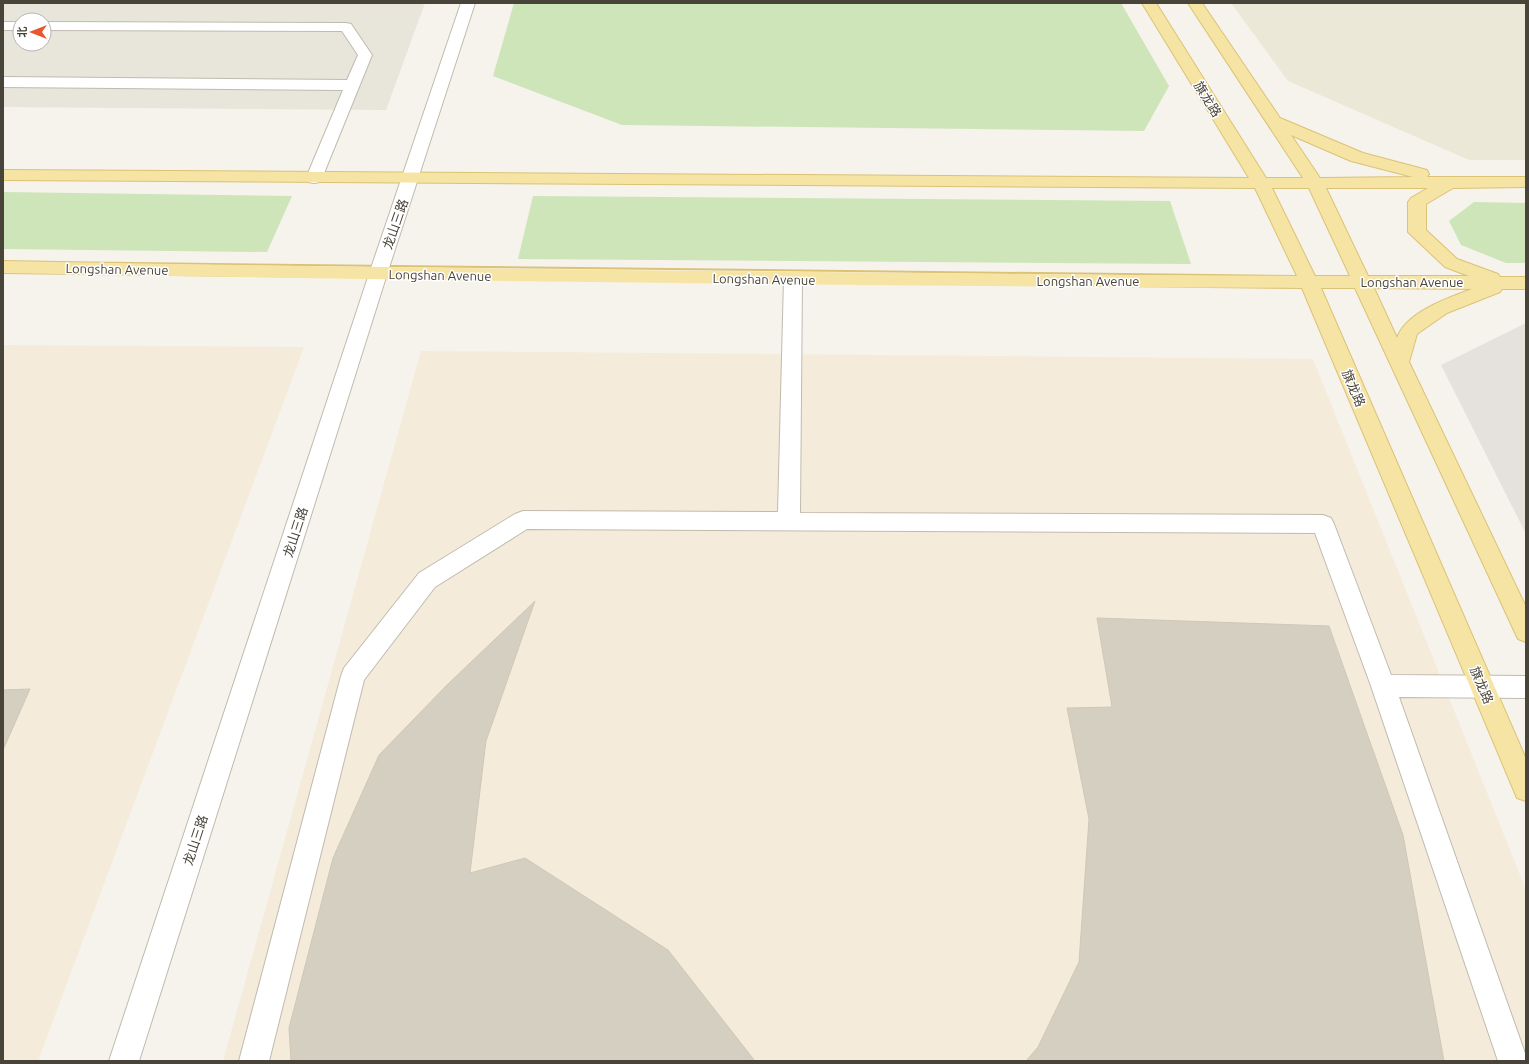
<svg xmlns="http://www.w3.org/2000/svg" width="1529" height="1064" viewBox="0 0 1529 1064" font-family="Ubuntu,'Noto Sans SC',sans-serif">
  <rect width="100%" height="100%" fill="#f5f3ec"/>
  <path fill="#e8e5da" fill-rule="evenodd" d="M3,3H425L386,110L3,107ZM20,20H44V44H20Z"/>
  <g fill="#f4ebda">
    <path d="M3,345L304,347L38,1061H3Z"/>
    <path d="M421,351L1313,359L1526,890V1061H223Z"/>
  </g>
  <path fill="#e5e2dd" d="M1526,323V534L1441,365Z"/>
  <path fill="#ece8d7" d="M1231,3H1526V160H1469L1288,81Z"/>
  <g fill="#cee5b9">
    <path d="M514,3H1121L1169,86L1144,131L622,125L493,76Z"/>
    <path d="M3,192L292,196L267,252L3,249Z"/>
    <path d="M533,196L1170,201L1191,264L518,259Z"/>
    <path d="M1474,202L1526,203V263H1506L1461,245L1449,221Z"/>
  </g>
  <g fill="#d5cfc2" stroke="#d0c7b6">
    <path d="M535,601L486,741L470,873L525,858L668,950L755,1061H291L289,1028L333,858L379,755L447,685Z"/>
    <path d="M1097,618L1329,626L1403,835L1444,1061H1026L1038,1047L1079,962L1089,819L1067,708L1112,707Z"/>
    <path d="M30,689L3,750V690Z"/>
  </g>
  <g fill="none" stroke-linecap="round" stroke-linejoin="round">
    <defs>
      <g id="minor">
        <path d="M461,3H475L387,274L139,1061H109L369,274Z"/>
        <rect x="3" y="22" width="17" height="8"/>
        <path d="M44,22L346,23L351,24L372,55L322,178L320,182L314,183L308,182L306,178L343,90L3,87V77L347,80L358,55L342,31L44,30Z"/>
        <path d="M793,273L799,275L802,279L800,513L1323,515L1331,518L1334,524L1391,675L1526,676V698L1399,697L1526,1056V1061H1498L1371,686L1315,533L527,529L435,587L364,680L269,1061H239L341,676L344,668L419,573L515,514L523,511L778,512L784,279L787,275Z"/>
      </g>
      <path id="major" d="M1142,3H1156L1266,178H1303L1188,3H1202L1280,118L1363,153L1427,170L1429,174L1427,177H1526V187L1453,188L1426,204V230L1457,259L1498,274L1500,277H1526V289H1502L1500,292L1447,313L1417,334L1409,362L1526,607V642L1518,639L1355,288H1321L1526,759V801L1517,798L1302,288C869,286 436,281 3,273V261C434,269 865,273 1297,276L1255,188L3,180V170L1249,178ZM1291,135L1351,161L1413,177L1320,178ZM1272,188H1309L1350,276H1315ZM1326,188H1428L1411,198L1408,202V232L1445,267L1469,276H1368ZM1374,288L1472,289C1448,298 1406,312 1397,338Z"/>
    </defs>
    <use href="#minor" stroke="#c0bbaf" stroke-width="2"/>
    <use href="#major" stroke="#dbc274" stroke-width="2"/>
    <use href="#minor" fill="#fff" fill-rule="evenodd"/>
    <use href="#major" fill="#f6e4a4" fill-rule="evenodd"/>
  </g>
  <g text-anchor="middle" stroke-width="3" stroke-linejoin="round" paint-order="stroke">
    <g font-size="13" fill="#49443a" stroke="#fff">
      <text transform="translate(1208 99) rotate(58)" y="5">旗龙路</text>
      <text transform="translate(395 224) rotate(-71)" y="5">龙山三路</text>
      <text transform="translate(117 269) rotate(1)" y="5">Longshan Avenue</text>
      <text transform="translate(440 275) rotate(1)" y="5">Longshan Avenue</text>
      <text transform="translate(764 279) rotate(1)" y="5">Longshan Avenue</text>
      <text x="1088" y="286">Longshan Avenue</text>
      <text x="1412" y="287">Longshan Avenue</text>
      <text transform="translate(1354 388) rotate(67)" y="5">旗龙路</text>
      <text transform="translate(295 532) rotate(-72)" y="5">龙山三路</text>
      <text transform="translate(1482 685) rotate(67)" y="5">旗龙路</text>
      <text transform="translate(195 840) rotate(-72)" y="5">龙山三路</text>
    </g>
  </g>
  <rect width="1529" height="1064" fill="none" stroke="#49443a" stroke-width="8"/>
  <g transform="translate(32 32) rotate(270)"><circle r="19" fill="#ffffff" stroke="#b6b4b0"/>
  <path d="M0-3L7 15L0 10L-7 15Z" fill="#e85730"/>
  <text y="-6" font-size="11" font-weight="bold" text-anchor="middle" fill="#49443a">北</text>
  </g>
</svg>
